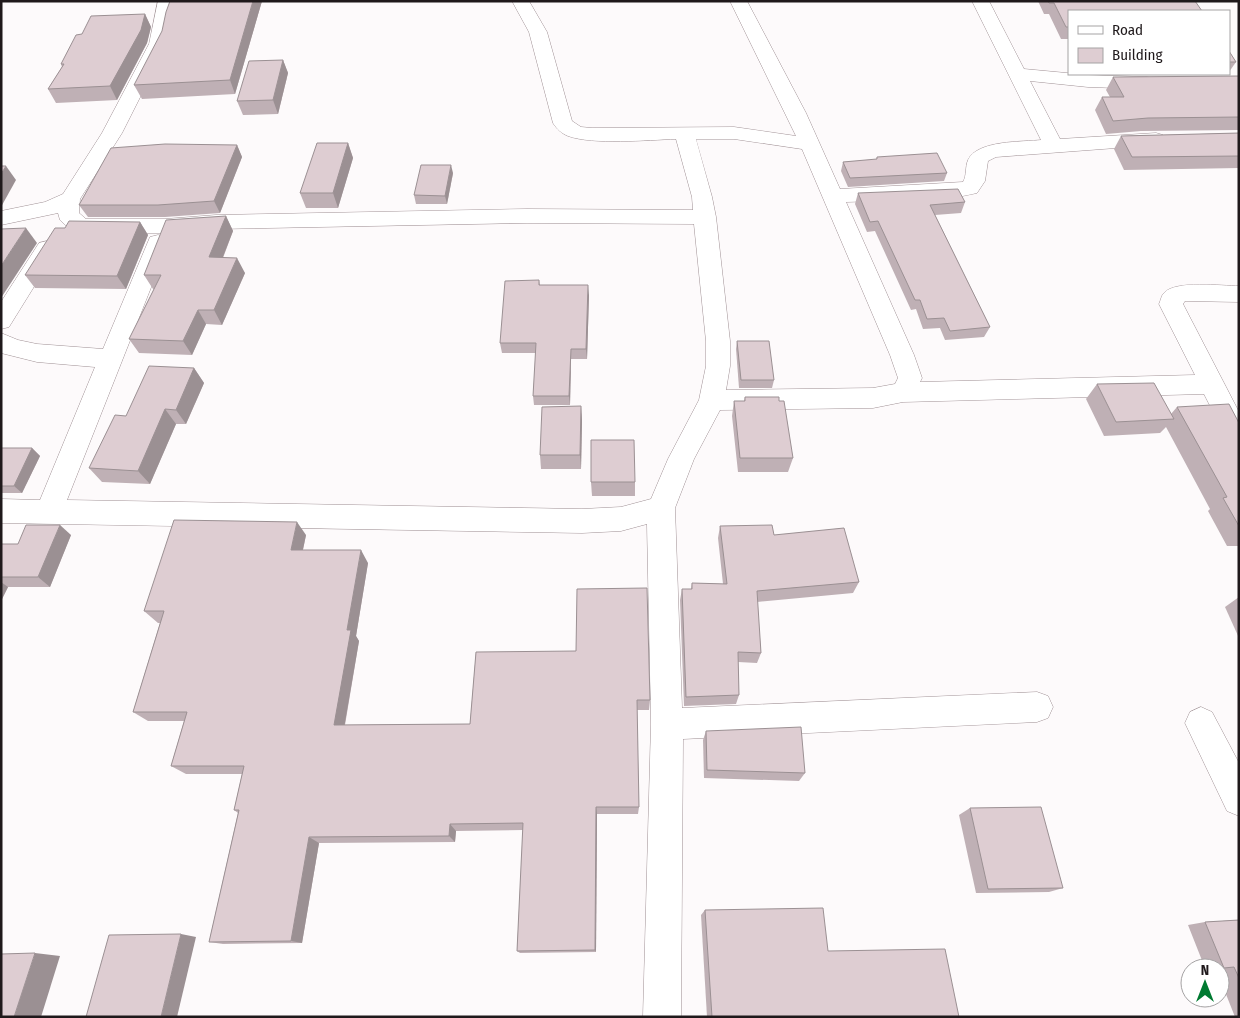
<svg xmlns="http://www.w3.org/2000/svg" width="1240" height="1018" viewBox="0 0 1240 1018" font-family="'Fira Sans Condensed',sans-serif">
  <rect width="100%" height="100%" fill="#fdfafb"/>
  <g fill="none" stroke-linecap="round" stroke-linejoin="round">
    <defs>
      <g id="minor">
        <path d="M158,1H174L167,44L122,133L80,199L79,213L86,219H165L216,215L527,209L693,210L692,197L676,139C647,140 593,145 568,136C561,133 557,129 553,123L529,32L512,1H529L547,32L572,121L581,127L592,128L734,127L796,136L730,1H747L806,113L840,189L963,182C967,175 965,167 968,160C977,140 1023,142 1041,140L972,1H989L1024,69L1088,75L1147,77L1154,79L1156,83L1154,87L1147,89L1088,87L1030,81L1060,139L1156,133L1163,135L1166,139L1163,143L1156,145L996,157L988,161L985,181L977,193C937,203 888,200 846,202L914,355L922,378L920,382L1195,375L1159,304C1161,300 1161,296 1164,293C1175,280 1222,286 1239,286V302L1185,301L1183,304L1239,412V448L1230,445L1204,394L903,402L873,408L720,410L694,459L675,508L682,708L1037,692L1048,696L1053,707L1048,718L1037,722L683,739L681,1017H643L651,724L647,524L621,531L582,533L1,523V499L40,500L95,367L37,362L1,353V333L18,340L37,344L103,349L150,237L158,235L166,237L169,242L67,500L582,509L621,507L651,499L668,459L699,400L706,366V341L694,224L527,223L216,229L165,233H80L72,231L60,220L58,213L1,225V211L45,202L63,194L102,133L149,44ZM696,139H734L802,149L890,355L898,378L895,384L873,388L726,390L730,366V341L716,217L712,197Z"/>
        <path d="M47,241L55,243L58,248L9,327L1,329V302L39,243Z"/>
        <path d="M1201,707L1212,712L1239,763V816L1227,811L1185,723L1190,712Z"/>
      </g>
    </defs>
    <use href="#minor" stroke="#a09195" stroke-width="1"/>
    <use href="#minor" fill="#fff" fill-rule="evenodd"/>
  </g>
  <g fill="#bfb0b5">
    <path d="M262,1L235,94L142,99L134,85Z"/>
    <path d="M1038,1H1195L1069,11V39H1061L1049,14H1044Z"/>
    <path d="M145,14L151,27L147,43L117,100L56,103L48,89L62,67L61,64L82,34Z"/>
    <path d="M1229,51L1236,62L1229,72Z"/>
    <path d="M283,60L288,73L278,114L243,115L237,101Z"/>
    <path d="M1239,76V130L1141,131L1106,134L1095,110L1102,97H1110L1106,90L1113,77Z"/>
    <path d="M1239,133V168L1124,170L1114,149L1121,136Z"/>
    <path d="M348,143L353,158L338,208H306L300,193Z"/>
    <path d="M237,145L242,157L220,213L165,217H88L79,205Z"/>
    <path d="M877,157L947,173L944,181L848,187L841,171L843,162L876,160Z"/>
    <path d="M453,173L447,204H416L414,195Z"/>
    <path d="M858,193L965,202L961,213L935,215L990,327L984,337L945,340L940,328L923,329L916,309L911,310L875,231L867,232L855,204Z"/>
    <path d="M226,216L233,231L223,258L245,273L222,325L206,324L192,355L139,353L129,339L154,289H153L144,275Z"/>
    <path d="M140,222L148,235L126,289L35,288L25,275L65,228Z"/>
    <path d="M539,280L540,285L589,295L587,359H571L570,405H534L533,396L536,353H502L500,343Z"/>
    <path d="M737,341L774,380L772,388H739L736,349Z"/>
    <path d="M194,368L204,383L186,424H176L150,484L102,482L89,468L126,416Z"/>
    <path d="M1097,384L1171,414L1177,407L1239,423V546H1227L1208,511L1210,509L1166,427L1160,433L1104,436L1086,399Z"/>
    <path d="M745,397L793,458L788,472H738L732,416L734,401H744Z"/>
    <path d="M581,406L582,421L581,469H541L540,455Z"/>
    <path d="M1,448H32L40,456L22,493H1Z"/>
    <path d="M591,482H635V496H592Z"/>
    <path d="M720,526L774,535L859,582L853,593L757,602L761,653L757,663L738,662L739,695L736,704L684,706L680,600L682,589H691L692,583L723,584L718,538Z"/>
    <path d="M71,535L50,587H8L1,601V544H18Z"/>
    <path d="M306,535L303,550L368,563L356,636L359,641L345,725L470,724L476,652L650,700L649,710H637L639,807L638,814H597L596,952L520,953L517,951L523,830L456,831L455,842L319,843L302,943L223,944L209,942L238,813L234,810L242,774H186L171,766L184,721H148L133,712L160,623H158L144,611Z"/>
    <path d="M1239,597V638L1225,607Z"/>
    <path d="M706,731L805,773L799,781L704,778L703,740Z"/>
    <path d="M970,808L1063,888L1049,892L976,893L959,815Z"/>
    <path d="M705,910L828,951L959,1017H707L701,915Z"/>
    <path d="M1239,920V1017H1235L1220,979V968H1205L1188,925L1205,922Z"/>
  </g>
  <g fill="#9b9093">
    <path d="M253,1H262L235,94L230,80Z"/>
    <path d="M145,14L151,27L147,43L117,100L110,86Z"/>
    <path d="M283,60L288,73L278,114L273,100Z"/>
    <path d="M348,143L353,158L338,208L333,193Z"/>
    <path d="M237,145L242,157L220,213L214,201Z"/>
    <path d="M451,165L453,173L447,204L445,196Z"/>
    <path d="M6,166L16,180L1,207V174Z"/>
    <path d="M226,216L233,231L217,272L209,257Z"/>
    <path d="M140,222L148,235L126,289L117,276Z"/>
    <path d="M26,228L37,243L1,298V266Z"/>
    <path d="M237,258L245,273L222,325L214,310Z"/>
    <path d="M588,285L589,295L587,359L586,349Z"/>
    <path d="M198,310L206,324L192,355L183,341Z"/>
    <path d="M571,349V359L570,405L569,396Z"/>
    <path d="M194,368L204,383L186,424L176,410Z"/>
    <path d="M581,406L582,421L581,469L580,455Z"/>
    <path d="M165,409L176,424L150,484L138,471Z"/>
    <path d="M32,448L40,456L22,493L14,486Z"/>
    <path d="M297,522L306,535L300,563L291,550Z"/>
    <path d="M60,525L71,535L50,587L38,577Z"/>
    <path d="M361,550L368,563L356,636L359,641L343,734L334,725L347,630Z"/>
    <path d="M1,582L8,587L1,601Z"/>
    <path d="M596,807L597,814L596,952L595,950Z"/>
    <path d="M450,824L456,831L455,842L449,836Z"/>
    <path d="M309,837L319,843L302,943L291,941Z"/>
    <path d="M181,934L196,937L177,1017H161Z"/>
    <path d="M35,953L60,956L41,1017H14Z"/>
  </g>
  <g fill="#decdd2" stroke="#9b9093">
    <path d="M170,1H253L230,80L134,85L162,31L166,12Z"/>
    <path d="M1048,1H1195L1202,11H1069V27H1066L1054,3H1049Z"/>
    <path d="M145,14L141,30L110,86L48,89L64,64H61L76,35L82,34L91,16Z"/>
    <path d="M1229,51L1236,62H1229Z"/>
    <path d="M283,60L273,100L237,101L249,61Z"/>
    <path d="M1239,76V117L1148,118L1113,121L1102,97H1124L1113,77Z"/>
    <path d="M1239,133V156L1132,157L1121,136Z"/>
    <path d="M317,143H348L333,193H300Z"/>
    <path d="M165,144L237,145L214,201L158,205H79L111,148Z"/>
    <path d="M937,153L947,173L850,178L843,162L877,159V157Z"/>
    <path d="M421,165H451L445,196L414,195Z"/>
    <path d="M1,166H6L1,174Z"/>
    <path d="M958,189L965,202L930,205L990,327L950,331L944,318L927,319L920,300H915L878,221L870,222L858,193Z"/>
    <path d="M226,216L209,257L237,258L214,310H198L183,341L129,339L161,275H144L166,220Z"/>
    <path d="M69,221L140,222L117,276L25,275L55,228H65Z"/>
    <path d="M26,228L1,266V229Z"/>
    <path d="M539,280V285H588L586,349H571L569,396H533L536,343H500L505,281Z"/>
    <path d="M737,341H769L774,380H741Z"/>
    <path d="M149,366L194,368L176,410L165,409L138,471L89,468L115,415L126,416Z"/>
    <path d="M1154,383L1174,419L1116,422L1097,384Z"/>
    <path d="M745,397H779V401H784L793,458H740L734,401H745Z"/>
    <path d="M1229,404L1239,423V526L1223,498L1227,497L1177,407Z"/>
    <path d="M581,406L580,455H540L542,407Z"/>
    <path d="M591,440H634L635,482H591Z"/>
    <path d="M1,448H32L14,486H1Z"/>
    <path d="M174,520L297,522L291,550H361L347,630H351L334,725L470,724L476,652L576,651L577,589L647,588L650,700H637L639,807H596L595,950L517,951L523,823L450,824L449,836L309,837L291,941L209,942L239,810H234L244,766H171L187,712H133L164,611H144Z"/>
    <path d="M26,525H60L38,577H1V544H18Z"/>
    <path d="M772,525L774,535L844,528L859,582L757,591L761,653L738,652L739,695L686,697L682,589H692V583L727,584L720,526Z"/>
    <path d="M801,727L805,773L707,770L706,731Z"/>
    <path d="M1041,807L1063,888L988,889L970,808Z"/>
    <path d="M823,908L828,951L945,949L959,1017H712L705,910Z"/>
    <path d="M1239,920V978L1234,967L1224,968L1205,922Z"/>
    <path d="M181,934L161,1017H86L109,935Z"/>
    <path d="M35,953L14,1017H1V954Z"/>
  </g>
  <rect width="1240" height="1018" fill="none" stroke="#1f191b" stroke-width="5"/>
  <rect x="1068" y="10" width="162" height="65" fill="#ffffff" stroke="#a5a3a4"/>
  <rect x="1078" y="26" width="25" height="8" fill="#ffffff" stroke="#a5a3a4"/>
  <text x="1112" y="35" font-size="15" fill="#1f191b">Road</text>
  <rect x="1078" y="48" width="25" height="15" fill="#decdd2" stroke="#a5a3a4"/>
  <text x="1112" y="60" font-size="15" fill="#1f191b">Building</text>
  <g transform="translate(1205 983)"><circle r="24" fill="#ffffff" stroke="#a5a3a4"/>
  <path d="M0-4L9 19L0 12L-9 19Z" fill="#007a31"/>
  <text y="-8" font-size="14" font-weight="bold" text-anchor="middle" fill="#1f191b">N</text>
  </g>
</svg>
